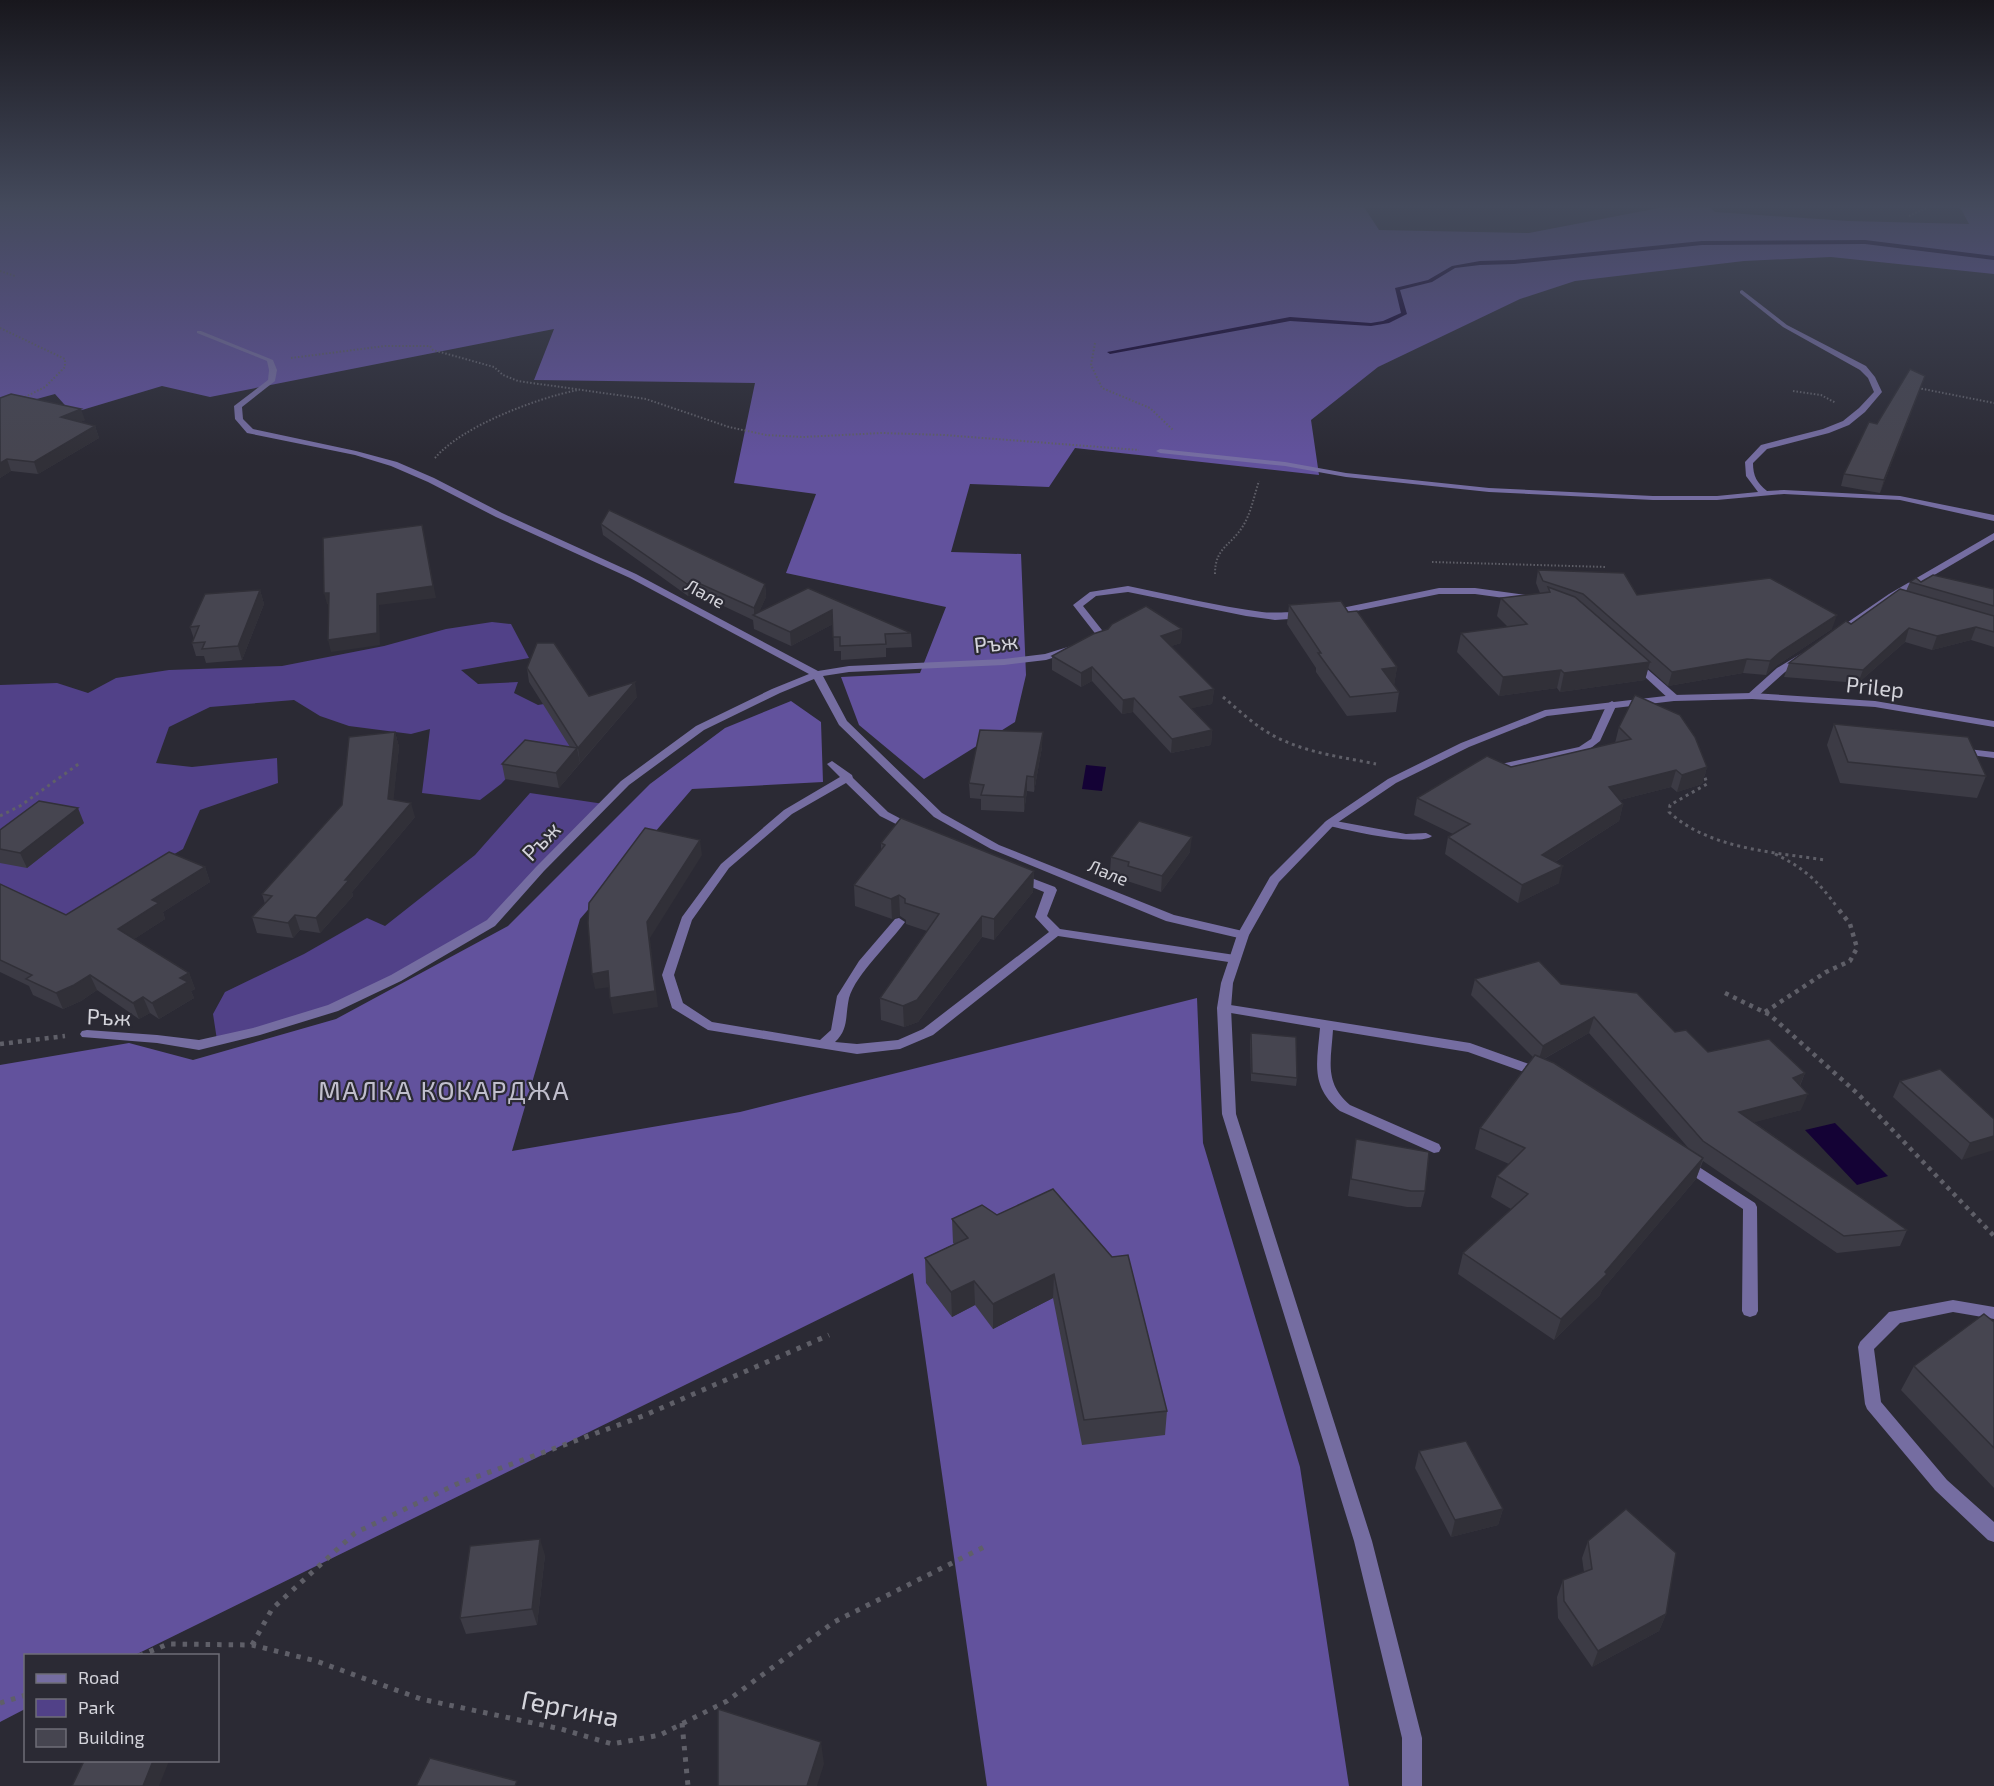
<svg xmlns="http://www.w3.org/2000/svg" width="1994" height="1786" viewBox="0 0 1994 1786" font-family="'Exo 2',sans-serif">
  <rect width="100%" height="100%" fill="#2b2a34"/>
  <g fill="#514188">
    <path d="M492,622L511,624L529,658L461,670L478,684L518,682L514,693L538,705L544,704L576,751L528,755L501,784L480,800L422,793L430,729L411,734L349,726L320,716L294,700L210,707L169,727L156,763L192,767L277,758L278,783L200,810L183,849L58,921L0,896V685L57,683L88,693L116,678L169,670L282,666L384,646L446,629Z"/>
    <path d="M530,793L604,804L491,923L333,1008L217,1040L213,1014L225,992L304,954L367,918L385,926L475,855Z"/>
  </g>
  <g fill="#62529d">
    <path d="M0,207H1364L1379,230L1529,233L1664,207H1710L1715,212L1848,221L1969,224L1960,207H1994V274L1831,257L1744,261L1575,281L1520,299L1378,367L1311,420L1319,475L1075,448L1049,487L970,484L951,552L1021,554L1026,675L1015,722L924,779L859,725L841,677L920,673L946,607L786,573L816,494L734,483L755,383L534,380L554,329L210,397L162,386L72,413L55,394L0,409Z"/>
    <path d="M791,701L821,722L823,782L692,789L580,919L512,1151L740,1112L1197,998L1203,1143L1300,1467L1349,1786H987L913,1273L135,1655L26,1656L25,1709L0,1722V1065L129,1043L193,1060L336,1019L508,926L650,784L725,728Z"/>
  </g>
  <g fill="#140235">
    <path d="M1086,765L1106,767L1102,791L1082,789Z"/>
    <path d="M1835,1123L1888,1176L1857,1185L1805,1130Z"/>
  </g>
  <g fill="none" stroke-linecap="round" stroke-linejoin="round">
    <path fill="#140235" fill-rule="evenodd" d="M1865,240L1994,256V260L1865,244L1702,245L1514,264L1480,265L1455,268L1432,282L1400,290L1407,314L1389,323L1371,326L1290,321L1110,354L1107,352L1290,317L1371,323L1383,321L1401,313L1395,288L1428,280L1452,266L1480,261L1514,260L1702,241Z"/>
    <g stroke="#5f5f68" stroke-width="2" stroke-dasharray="1.5 2" stroke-linecap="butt">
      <path d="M1909,216L1928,207"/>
      <path d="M0,271L15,276"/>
      <path d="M0,328L65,359V367L45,387L23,398"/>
      <path d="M1095,343L1091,365L1102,388L1150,408L1173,430"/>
      <path d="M291,358L385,346H430L433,350L494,367L503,375L518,381L646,399L729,427L766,435L803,437L882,433L944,435L1139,450"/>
      <path d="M1918,388L1994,403"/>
      <path d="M1793,391L1821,395L1836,403"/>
      <path d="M435,458C462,426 537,398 578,390"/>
      <path d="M1432,562L1606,567"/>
      <path d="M1215,574C1215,547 1231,546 1243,526C1251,513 1254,496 1259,481"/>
    </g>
    <g stroke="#5f5f68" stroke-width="3" stroke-dasharray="3 4" stroke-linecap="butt">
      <path d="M1223,697C1240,711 1256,727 1276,737C1307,753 1342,757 1376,764"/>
      <path d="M1703,771L1707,784L1670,805L1669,812C1709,849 1773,852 1825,860"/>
      <path d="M0,816L20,806L80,763"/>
      <path d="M1775,854C1804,868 1818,881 1837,907"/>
    </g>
    <g stroke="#5f5f68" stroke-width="4.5" stroke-dasharray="4 5" stroke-linecap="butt">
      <path d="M1725,993L1770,1015L1858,1094L1994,1236"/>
      <path d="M1765,1012L1826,972L1850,961L1857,948L1850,924L1836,906"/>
      <path d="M0,1044L65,1036"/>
    </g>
    <g stroke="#5f5f68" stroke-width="5" stroke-dasharray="4.5 7" stroke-linecap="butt">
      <path d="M252,1645L272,1609L355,1533L457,1484L643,1416L829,1335"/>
      <path d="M139,1656L168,1644L252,1645L316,1661L421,1699L561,1729L612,1744L660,1735L727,1701L834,1622L988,1545"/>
      <path d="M0,1703L26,1695"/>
      <path d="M682,1723L688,1786"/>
    </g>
    <g fill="#756da1" fill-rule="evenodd">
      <path d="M1128,586C1172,595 1217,606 1262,612C1274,614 1300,610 1308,615L1303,618L1275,620L1246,616L1128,592L1096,596L1083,606L1109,639L1107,641H1101L1073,605L1090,592Z"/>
      <path d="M1439,588H1475L1534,596L1539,599L1534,602L1475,594H1439L1332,616L1327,613L1332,610Z"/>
      <path d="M1635,660L1638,661L1678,696V700H1670L1632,665L1630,663Z"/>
      <path d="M1612,701L1617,704L1600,741L1587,751L1501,770L1496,767L1501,764L1579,747L1591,739L1607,704Z"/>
      <path d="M1959,748L1994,752V758L1955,753L1954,751Z"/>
      <path d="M832,761L852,775L853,778L888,812L918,828L912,831L908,830L880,816L846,783L792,814L729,868L692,920L674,975L683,1003L712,1022L820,1040L831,1030L837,996L859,961L895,919L899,918L905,922C890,943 856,974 849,998C845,1016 849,1029 835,1042L857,1044L898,1040L923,1029L1049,932L1035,917L1044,892L1014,880L1012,877L1014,874L1018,873L1055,887L1057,890L1047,916L1060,929L1235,955L1241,959L1235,963L1058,936L933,1035L900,1049L857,1054L708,1030L672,1008L662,975L682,917L721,864L784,810L840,777L827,764Z"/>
      <path d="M1330,820L1406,834L1426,833L1432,836C1419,847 1345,830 1326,825L1324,823Z"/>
      <path d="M1224,1004L1470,1043L1546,1070L1548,1073L1546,1076L1541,1078L1468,1052L1333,1030C1331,1061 1324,1083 1350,1105L1439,1144L1441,1148L1439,1152L1434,1153L1340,1111C1310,1086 1317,1063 1320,1028L1219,1011L1217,1008Z"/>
      <path d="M1685,1158L1755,1203L1757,1207L1758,1311L1756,1315L1750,1317L1744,1315L1742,1311L1743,1209L1680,1167L1678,1163L1680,1159Z"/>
    </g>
    <g fill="#756da1" fill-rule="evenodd">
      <path d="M1742,290L1787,325L1866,366L1875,377L1882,392L1865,412L1849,425L1829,433L1767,449L1753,463C1753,476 1757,483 1767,491L1784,490L1900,496L1994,515V521L1900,500L1784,494L1717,500H1653L1489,492L1346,477L1285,466L1160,453L1156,451L1160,449L1285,462L1346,473L1489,488L1653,496H1717L1758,492L1746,476L1745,462L1761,445L1823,429L1843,421L1859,408L1874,392L1868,378L1860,370L1783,327L1740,293V291Z"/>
      <path d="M197,331H201L273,360L277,370L275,381L242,407L243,419L253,429L356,451L397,462L434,478L502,513L636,574L818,671L849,666L1004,659L1045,654L1071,646H1077V650L1046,660L1004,665L849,672L823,676L847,721L942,813L999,845L1174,915L1247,932L1249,935L1243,939L1166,921L991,849L934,817L839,725L814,679L780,693L704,730L629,785L544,871L495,926L401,981L338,1011L260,1035L199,1050L157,1043L82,1037L80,1034L82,1031L87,1030L157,1035L199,1040L253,1028L328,1005L391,975L487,920L536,867L621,781L696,726L772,689L809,674L630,578L496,517L428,482L391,466L355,455L247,433L235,419L234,406L268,380L269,370L267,361L197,333Z"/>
      <path d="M1994,533V540L1895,598L1840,635H1834L1832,633L1889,594Z"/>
      <path d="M1802,653L1805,654V658L1785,672L1756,698H1748V694L1777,668Z"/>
      <path d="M1953,1300L1994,1307V1319L1953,1312L1900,1323L1874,1349L1881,1402L1947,1480L1994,1522V1542L1988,1540L1935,1490L1867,1409L1865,1404L1858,1347L1860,1342L1889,1312Z"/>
    </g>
    <path fill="#756da1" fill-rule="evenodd" d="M1752,693L1875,701L1994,721V727L1875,707L1752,699L1674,701L1547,716L1469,747L1396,783L1334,825L1279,882L1249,935L1233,983L1231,1008L1236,1114L1372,1541L1422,1738V1786H1402V1738L1354,1541L1222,1114L1217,1008L1221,983L1237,935L1270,877L1326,821L1388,779L1461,743L1545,710L1674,695Z"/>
  </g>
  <g fill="#3c3b45" fill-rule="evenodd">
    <path d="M1921,387L1880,493L1841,486L1844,474L1877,424Z"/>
    <path d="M0,398L85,420L80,422L95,426L99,438L38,474L11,471L0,478Z"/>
    <path d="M601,524L765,584L766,597L759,612L911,633L912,647L886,648V657L841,660V651H834L833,624L791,646L754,629L753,620L696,593L688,596L603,535Z"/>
    <path d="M1538,570L1637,595L1832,629L1776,666L1766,675L1743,673L1668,686L1648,668L1645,680L1560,692L1557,688L1499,696L1457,652L1461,633L1508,627L1497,616L1501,598L1540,593L1536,583Z"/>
    <path d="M1910,582L1994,589V647L1971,640L1932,650L1905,642L1858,683L1784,677L1789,663L1851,624L1906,591Z"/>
    <path d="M260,590L264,604L242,660L206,663L204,656H196L192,643L194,639L190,627Z"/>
    <path d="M1289,605L1348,612L1397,667L1394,685L1399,692L1396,712L1347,716L1316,672V668L1287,624Z"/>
    <path d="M1182,629L1181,643L1171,646L1214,689L1212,704L1191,708L1212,730L1211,745L1171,753L1133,712L1122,714L1092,681L1081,687L1052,670V656Z"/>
    <path d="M527,668L589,696L637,697L559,788L505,779L502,764L570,747L529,682Z"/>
    <path d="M1834,724L1986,776L1977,798L1840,783L1827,745Z"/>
    <path d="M1619,727L1707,767L1702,784L1677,792L1671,787L1620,800L1623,804L1619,821L1555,862L1559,883L1518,903L1445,854L1448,837L1453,834L1414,815L1417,798L1511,767L1615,743Z"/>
    <path d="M395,732L399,747L393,800L415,817L352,892L353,896L320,933L300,930L293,938L257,933L252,917L265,904L262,894L342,805Z"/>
    <path d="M1042,747L1034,792L1027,791L1024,812L981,810V799L970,798L969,783Z"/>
    <path d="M84,823L27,868L0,863V830Z"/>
    <path d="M881,843L1034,871L1033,892L994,940L982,937L918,1022L904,1027L881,1020L880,998L927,931L906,924V920L900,916L892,919L855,906L854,885L881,850Z"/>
    <path d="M1190,852L1161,892L1127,881V877L1110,872L1111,857Z"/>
    <path d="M205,867L210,882L163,912L165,919L134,939L189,973L195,989L191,991L194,998L159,1019L150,1013L139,1019L97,990L81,1001L63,1009L33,995L29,986L0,972V884L66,915Z"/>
    <path d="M1475,979L1561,984L1675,1032L1708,1052L1805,1073L1800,1086L1801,1110L1754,1122L1907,1230L1900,1246L1837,1253L1703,1161L1696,1179L1602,1290L1600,1295L1554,1340L1458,1274L1463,1253L1511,1209L1491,1197L1497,1176L1509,1164L1475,1149L1480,1128L1533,1057L1471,995ZM1589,1033L1691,1151L1544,1059Z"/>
    <path d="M1251,1033L1297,1078L1296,1086L1251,1081L1250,1041Z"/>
    <path d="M1900,1081L1994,1119L1962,1160L1893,1097Z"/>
    <path d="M1356,1139L1425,1191L1421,1207H1407L1348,1196Z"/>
    <path d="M1053,1189L1167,1411L1165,1435L1082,1445L1053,1298L993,1329L975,1305L952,1317L926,1283L925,1258L954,1244L953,1243L952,1219L997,1215Z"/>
    <path d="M1994,1322V1488L1901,1390L1914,1366Z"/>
    <path d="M1419,1451L1503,1509L1498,1525L1451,1537L1415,1468Z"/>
    <path d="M1588,1541L1666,1614L1659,1631L1592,1667L1558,1618L1557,1597L1563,1580L1584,1572L1582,1558Z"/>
    <path d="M545,1555L537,1625L466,1634L460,1618Z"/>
  </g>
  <g fill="#313038">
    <path d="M1925,376L1921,387L1880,493L1884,480Z"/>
    <path d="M81,409L85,420L65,429L61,417Z"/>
    <path d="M95,426L99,438L38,474L34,462Z"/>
    <path d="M7,459L11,471L0,478V463Z"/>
    <path d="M422,525L436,598L379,605L380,645L331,652L328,640Z"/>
    <path d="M694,581L696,593L688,596L687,584Z"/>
    <path d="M765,584L766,597L757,617L754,616V608Z"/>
    <path d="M260,590L264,604L242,660L238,646Z"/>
    <path d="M324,593H329L332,604H327Z"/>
    <path d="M832,610L833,624L791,646L790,632Z"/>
    <path d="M1837,615L1832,629L1776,666L1766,675L1770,661L1780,652Z"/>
    <path d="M1976,627L1971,640L1932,650L1937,636Z"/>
    <path d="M1909,628L1905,642L1858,683L1863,670Z"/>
    <path d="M1182,629L1181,643L1160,650L1161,636Z"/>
    <path d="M1747,659L1743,673L1668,686L1672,672Z"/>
    <path d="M1650,662L1645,680L1560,692L1564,673Z"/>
    <path d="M1092,667V681L1081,687V673Z"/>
    <path d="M1397,667L1394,686L1382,669Z"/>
    <path d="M1561,670L1557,688L1499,696L1503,677Z"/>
    <path d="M635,682L637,697L580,763L578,748Z"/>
    <path d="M1214,689L1212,704L1179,711L1180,697Z"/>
    <path d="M1134,698L1133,712L1122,714L1123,700Z"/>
    <path d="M1212,730L1211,745L1171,753L1172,739Z"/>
    <path d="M395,732L399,747L392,814L388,799Z"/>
    <path d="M1043,732L1042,747L1034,792V777Z"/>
    <path d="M577,748L580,763L559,788L556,773Z"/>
    <path d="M1707,767L1702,784L1677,792L1682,775Z"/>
    <path d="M1676,770L1671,787L1604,804L1609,787Z"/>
    <path d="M1027,776V791L1024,812V797Z"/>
    <path d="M411,803L415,817L352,892L353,896L320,933L316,918L345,880Z"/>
    <path d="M1623,804L1619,821L1537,873L1542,855Z"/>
    <path d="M78,808L84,823L27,868L20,853Z"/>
    <path d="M1192,837L1190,852L1161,892L1162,876Z"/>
    <path d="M700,840L702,855L650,938L658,1007L613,1014L610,998L647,922Z"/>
    <path d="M1563,866L1559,883L1518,903L1522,885Z"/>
    <path d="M205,867L210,882L163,912L165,919L125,945L118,929L152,900Z"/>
    <path d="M1034,871L1033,892L994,940V919Z"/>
    <path d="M899,895L900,916L892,919L891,899Z"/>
    <path d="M295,915L300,930L293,938L288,923Z"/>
    <path d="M982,916V937L918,1022L904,1027L903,1006Z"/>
    <path d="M608,971L611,987L595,989L592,974Z"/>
    <path d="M189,973L195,989L191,991L194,998L159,1019L152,1003L180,978Z"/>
    <path d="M90,975L97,990L81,1001L63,1009L56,993Z"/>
    <path d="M143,997L150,1013L139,1019L133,1003Z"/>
    <path d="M1594,1017L1589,1033L1538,1062L1543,1046Z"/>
    <path d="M1805,1073L1798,1089L1793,1078Z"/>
    <path d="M1808,1094L1801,1110L1733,1128L1739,1112Z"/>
    <path d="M1994,1136V1150L1962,1160L1970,1143Z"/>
    <path d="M1703,1158L1696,1179L1602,1290L1600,1295L1554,1340L1561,1319L1605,1272Z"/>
    <path d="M1054,1274L1053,1298L993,1329V1304Z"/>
    <path d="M974,1281L975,1305L952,1317L951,1292Z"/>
    <path d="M1503,1509L1498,1525L1451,1537L1455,1520Z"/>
    <path d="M540,1539L545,1555L537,1625L532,1609Z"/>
    <path d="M1666,1614L1659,1631L1592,1667L1598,1651Z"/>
    <path d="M821,1742L824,1764L817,1786H807Z"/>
    <path d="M153,1761H169L159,1786H143Z"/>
  </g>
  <g fill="#464550" stroke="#313038" stroke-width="1.5">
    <path d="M1910,369L1925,376L1884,480L1844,474L1869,422L1877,424Z"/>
    <path d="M11,394L81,409L61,417L95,426L34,462L7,459L0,463V398Z"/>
    <path d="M609,510L765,584L754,608L694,581L687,584L601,524Z"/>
    <path d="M422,525L433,586L377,594V633L328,640L329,593H324L323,538Z"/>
    <path d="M1538,570L1624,573L1637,595L1770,578L1837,615L1780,652L1770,661L1747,659L1672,672L1583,594L1543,581Z"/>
    <path d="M1933,575L1994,589V606L1910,582L1916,578L1921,582Z"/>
    <path d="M1548,587L1575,597L1650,662L1564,673L1561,670L1503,677L1461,633L1527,624L1501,598L1550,592Z"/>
    <path d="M808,588L911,633L885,634L886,644L840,646V637H833L832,610L790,632L753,615Z"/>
    <path d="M1900,589L1994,616V632L1976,627L1937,636L1909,628L1863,670L1789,663L1846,621L1851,624Z"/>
    <path d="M260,590L238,646L202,649L205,642L192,643L199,626L190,627L205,594Z"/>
    <path d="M1341,601L1348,612L1357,611L1397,667L1382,669L1399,692L1350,697L1318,653H1321L1289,605Z"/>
    <path d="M1146,606L1182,629L1161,636L1214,689L1180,697L1212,730L1172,739L1134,698L1123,700L1092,667L1081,673L1052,656L1093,634L1108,629L1112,624Z"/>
    <path d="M537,643H554L589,696L635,682L578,748L527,668Z"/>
    <path d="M1635,695L1680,715L1695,737L1707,767L1682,775L1676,770L1609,787L1623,804L1542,855L1563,866L1522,885L1448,837L1470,824L1417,798L1487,756L1511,767L1631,739L1619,727Z"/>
    <path d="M1834,724L1968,737L1986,776L1848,762Z"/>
    <path d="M980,730L1043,732L1034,777L1027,776L1024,797L981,795L984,785L969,783Z"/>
    <path d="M395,732L388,799L411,803L345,880H349L316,918L295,915L288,923L252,917L272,896L262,894L342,805L349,737Z"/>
    <path d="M525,740L577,748L556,773L502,764Z"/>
    <path d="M39,801L78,808L20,853L0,849V830Z"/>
    <path d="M901,818L1034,871L994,919L982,916L917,1000L903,1006L880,998L939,914L905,903V899L899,895L891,899L854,885L885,845L881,843Z"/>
    <path d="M1139,821L1192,837L1162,876L1128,866L1129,862L1111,857Z"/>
    <path d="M645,828L700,840L647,922L655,991L610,998L608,971L592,974L588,923L589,903Z"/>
    <path d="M169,852L205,867L152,900L159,903L118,929L189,973L180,978L188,982L152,1003L143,997L133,1003L90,975L74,985L56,993L26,979L32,975L0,960V884L66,915Z"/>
    <path d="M1539,961L1561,984L1637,993L1675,1032L1686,1030L1708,1052L1769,1039L1805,1073L1793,1078L1808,1094L1739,1112L1907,1230L1844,1236L1703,1141L1594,1017L1543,1046L1475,979Z"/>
    <path d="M1251,1033L1296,1037L1297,1078L1252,1073Z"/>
    <path d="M1535,1055L1554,1063L1703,1158L1605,1272L1607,1274L1561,1319L1463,1253L1528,1194L1497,1176L1525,1148L1480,1128Z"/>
    <path d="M1940,1069L1994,1119V1136L1970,1143L1900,1081Z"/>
    <path d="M1356,1139L1429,1152L1425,1191H1411L1351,1179Z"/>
    <path d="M1053,1189L1112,1257L1128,1255L1167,1411L1084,1420L1054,1274L993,1304L974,1281L951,1292L925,1258L968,1238L952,1219L982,1205L997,1215Z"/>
    <path d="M1984,1314L1994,1322V1448L1914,1366Z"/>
    <path d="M1466,1441L1503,1509L1455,1520L1419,1451Z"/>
    <path d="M1626,1509L1676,1553L1666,1614L1598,1651L1564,1601L1563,1580L1592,1569L1588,1541Z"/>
    <path d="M540,1539L532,1609L460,1618L470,1546Z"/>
    <path d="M718,1709L821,1742L807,1786H718Z"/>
    <path d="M430,1758L517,1781L515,1786H416Z"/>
    <path d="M84,1761H153L143,1786H72Z"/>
  </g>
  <linearGradient id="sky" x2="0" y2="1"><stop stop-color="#18171d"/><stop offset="0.45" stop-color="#444a5c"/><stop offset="1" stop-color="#444a5c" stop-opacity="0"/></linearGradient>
  <rect width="1994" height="457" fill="url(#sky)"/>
  <g text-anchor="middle" stroke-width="4.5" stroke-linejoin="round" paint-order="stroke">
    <g font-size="18" fill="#d4d4db" stroke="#2b2a34">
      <text transform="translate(705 594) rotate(28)" y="6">Лале</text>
      <text transform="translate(1108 873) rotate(22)" y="6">Лале</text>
    </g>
    <g font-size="22" fill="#d4d4db" stroke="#2b2a34">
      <text transform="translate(996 643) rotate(-6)" y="8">Ръж</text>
      <text transform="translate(1875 687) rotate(6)" y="8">Prilep</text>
      <text transform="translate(541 841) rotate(-46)" y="8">Ръж</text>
      <text transform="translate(109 1017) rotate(2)" y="8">Ръж</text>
    </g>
    <g font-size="26" letter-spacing="1.5" fill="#c1bfcd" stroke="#2b2a34">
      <text x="444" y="1100">МАЛКА КОКАРДЖА</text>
    </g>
    <g font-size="27" fill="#d4d4db" stroke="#2b2a34">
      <text transform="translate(570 1709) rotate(11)" y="9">Гергина</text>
    </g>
  </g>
  <rect x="24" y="1654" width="195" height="108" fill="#2b2a34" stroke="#6f6e77" stroke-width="1.5"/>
  <rect x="36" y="1674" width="30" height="9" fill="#756da1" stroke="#6f6e77" stroke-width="1.5"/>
  <text x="78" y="1684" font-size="18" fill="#d4d4db">Road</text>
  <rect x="36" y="1699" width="30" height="18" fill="#514188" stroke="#6f6e77" stroke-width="1.5"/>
  <text x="78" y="1714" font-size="18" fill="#d4d4db">Park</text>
  <rect x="36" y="1729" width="30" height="18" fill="#464550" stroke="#6f6e77" stroke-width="1.5"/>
  <text x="78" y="1744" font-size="18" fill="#d4d4db">Building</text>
</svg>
